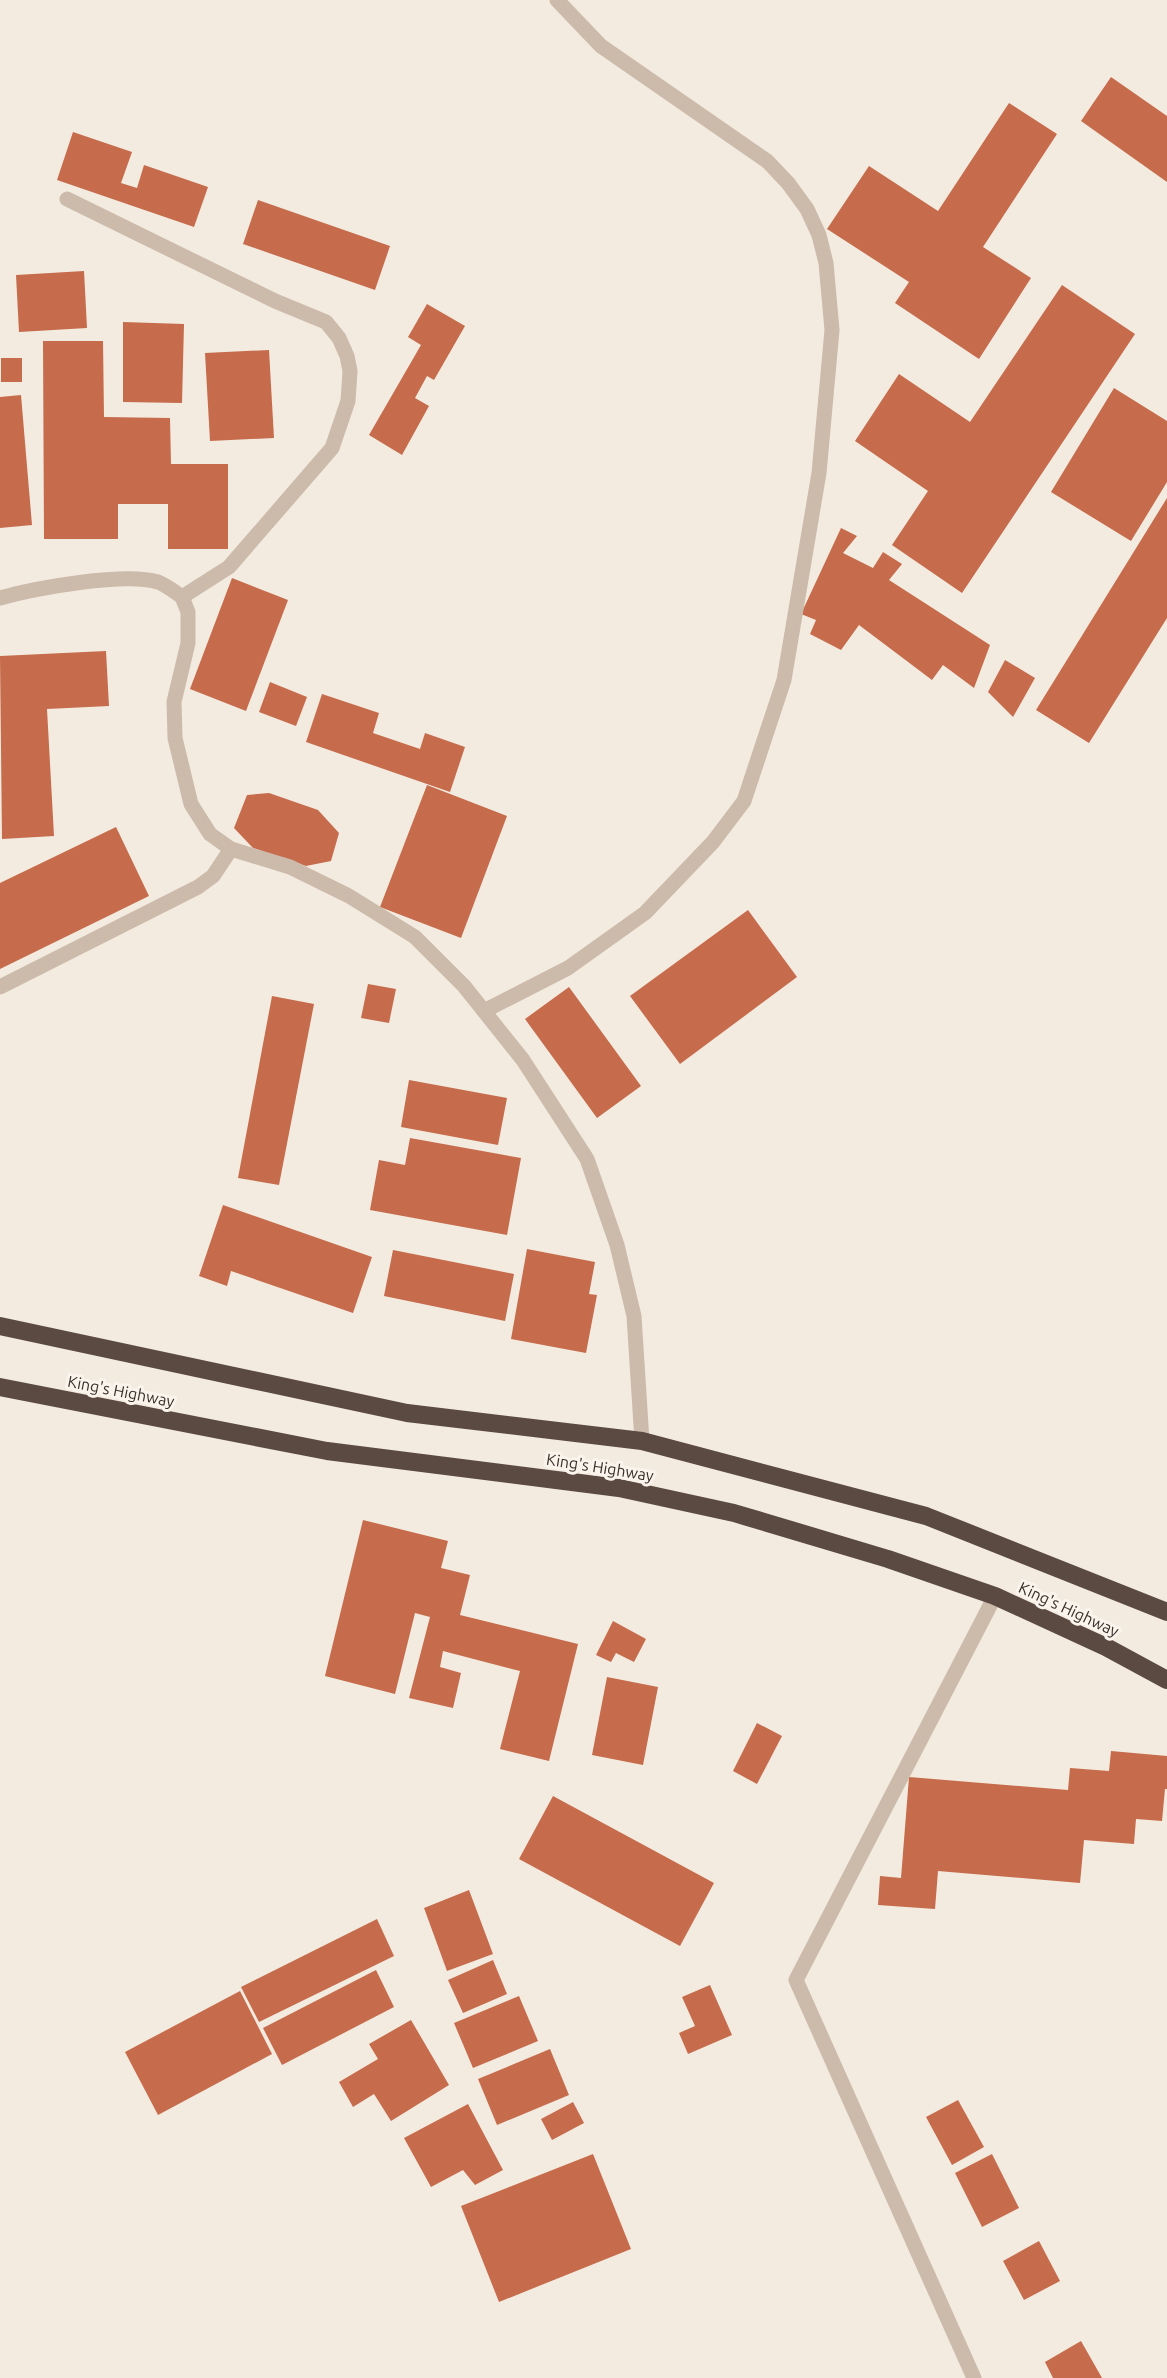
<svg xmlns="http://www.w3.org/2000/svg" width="1167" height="2378" viewBox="0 0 1167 2378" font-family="Ubuntu,sans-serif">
  <rect width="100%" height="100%" fill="#f3ebe0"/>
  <g fill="#c66b4b">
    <path d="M1111,77L1167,116V182L1081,121Z"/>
    <path d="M1009,103L1057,134L983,247L1031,278L979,359L895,303L909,282L827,229L869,166L938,211Z"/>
    <path d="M73,132L132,152L121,183L137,188L144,165L208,187L194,227L57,180Z"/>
    <path d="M258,200L390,246L375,290L243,244Z"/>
    <path d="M84,271L87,328L19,332L16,275Z"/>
    <path d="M1062,285L1135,334L962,593L892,545L928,491L855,441L899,374L970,422Z"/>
    <path d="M427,304L465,326L434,380L427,376L415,398L429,406L402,455L369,435L421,345L408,337Z"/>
    <path d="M123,322L184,324L182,403L123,402Z"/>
    <path d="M43,341H103L104,417L170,418L171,464H228V549H168V504H118V539H44Z"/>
    <path d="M269,350L274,438L210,441L205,353Z"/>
    <rect x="1" y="358" width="21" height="24"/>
    <path d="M1114,388L1167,421V482L1131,541L1051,492Z"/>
    <path d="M21,395L32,525L0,528V397Z"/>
    <path d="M1167,498V618L1089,743L1036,710Z"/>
    <path d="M841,528L857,536L843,553L873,568L883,552L902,564L889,580L990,645L974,688L943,665L932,680L859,625L841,650L810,634L816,620L801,614Z"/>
    <path d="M232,578L288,600L246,711L190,689Z"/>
    <path d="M106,651L109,706L47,709L54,836L2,839L0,656Z"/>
    <path d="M1005,660L1035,678L1013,717L988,692Z"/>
    <path d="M270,682L307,697L296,726L259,712Z"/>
    <path d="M322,694L379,713L373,733L420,749L425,733L465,747L450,792L306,742Z"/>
    <path d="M427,785L507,816L461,938L380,907Z"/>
    <path d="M269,793L318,810L339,833L331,861L306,866L253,848L234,828L247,795Z"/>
    <path d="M116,827L149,896L0,969V883Z"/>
    <path d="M748,910L797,977L680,1064L630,996Z"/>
    <path d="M368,984L396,989L389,1023L361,1018Z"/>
    <path d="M569,987L641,1086L597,1118L525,1019Z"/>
    <path d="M272,996L314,1004L279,1185L238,1178Z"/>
    <path d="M409,1080L507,1098L498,1145L401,1127Z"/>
    <path d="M410,1138L521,1158L507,1235L370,1210L379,1160L405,1165Z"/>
    <path d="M223,1205L372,1257L353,1313L231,1271L227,1286L199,1276Z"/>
    <path d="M527,1249L595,1262L589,1294L597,1295L586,1353L511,1339Z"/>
    <path d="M393,1250L514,1274L505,1321L384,1296Z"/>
    <path d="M363,1520L448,1541L441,1568L470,1575L460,1615L578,1644L549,1761L500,1749L520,1671L443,1651L440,1667L461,1673L453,1708L409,1698L430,1617L415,1613L395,1694L325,1676Z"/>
    <path d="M613,1621L646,1639L634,1662L616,1653L611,1662L596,1655Z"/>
    <path d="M607,1677L658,1687L643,1765L592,1755Z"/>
    <path d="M757,1723L782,1736L757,1784L733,1771Z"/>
    <path d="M1111,1751L1167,1756V1789H1165L1162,1821L1136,1819L1134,1844L1084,1840L1080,1883L938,1871L935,1909L878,1905L880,1876L901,1878L909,1777L1068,1790L1070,1768L1109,1771Z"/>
    <path d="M553,1796L714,1883L680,1946L519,1859Z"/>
    <path d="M469,1890L493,1954L447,1971L424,1908Z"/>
    <path d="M377,1919L394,1956L259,2022L241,1987Z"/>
    <path d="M493,1960L507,1994L463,2013L448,1980Z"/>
    <path d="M376,1970L394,2007L282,2065L263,2028Z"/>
    <path d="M710,1985L732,2035L688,2054L679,2033L695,2026L682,1997Z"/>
    <path d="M240,1991L272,2054L158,2115L125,2052Z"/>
    <path d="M519,1996L538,2041L473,2068L454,2023Z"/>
    <path d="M411,2020L449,2085L391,2121L374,2094L353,2107L339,2082L378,2059L369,2044Z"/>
    <path d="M550,2049L569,2095L497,2125L478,2079Z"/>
    <path d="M958,2100L984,2147L952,2165L926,2117Z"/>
    <path d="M573,2102L584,2123L552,2140L541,2119Z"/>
    <path d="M468,2104L503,2170L475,2185L463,2170L431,2187L404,2138Z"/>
    <path d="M593,2154L631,2249L499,2302L461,2206Z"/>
    <path d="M992,2154L1019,2208L982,2227L955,2173Z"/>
    <path d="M1039,2241L1060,2281L1024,2300L1003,2261Z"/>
    <path d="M1081,2341L1102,2378H1053L1045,2362Z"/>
  </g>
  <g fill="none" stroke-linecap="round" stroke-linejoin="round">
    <g stroke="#ccbbab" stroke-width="15">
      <path d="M0,987L198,887L213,876L231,849"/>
      <path d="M974,2378L796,1980L995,1596"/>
    </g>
    <g stroke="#ccbbab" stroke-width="15">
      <path d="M67,199L275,301L326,322L339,338L347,356L350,371L348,401L332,448L229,567L182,597"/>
      <path d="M0,598C36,588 124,572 158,582C166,585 175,592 182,597L188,612V643L174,702L175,738L191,804L210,834L231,849L290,867L349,896L415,937L464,986L523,1060L587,1159L617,1245L634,1316L642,1441"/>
      <path d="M484,1011L568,968L645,913L713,842L744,801L784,680L819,473L832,330L826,263L819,235L807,209L788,183L767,161L601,46L557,0"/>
    </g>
    <g stroke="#5b4a42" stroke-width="18">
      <path d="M0,1326L407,1413L642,1441L926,1516L1167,1612"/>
      <path d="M0,1387L327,1451L619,1488L734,1513L888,1559L995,1596L1106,1647L1167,1680"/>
    </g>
  </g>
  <g text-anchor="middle" stroke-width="6" stroke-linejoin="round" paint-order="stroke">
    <g font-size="16" fill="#3a302a" stroke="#fbf4ed">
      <text transform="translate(121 1391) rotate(11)" y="6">King's Highway</text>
      <text transform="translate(600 1467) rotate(9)" y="6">King's Highway</text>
      <text transform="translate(1069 1609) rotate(25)" y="6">King's Highway</text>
    </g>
  </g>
</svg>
